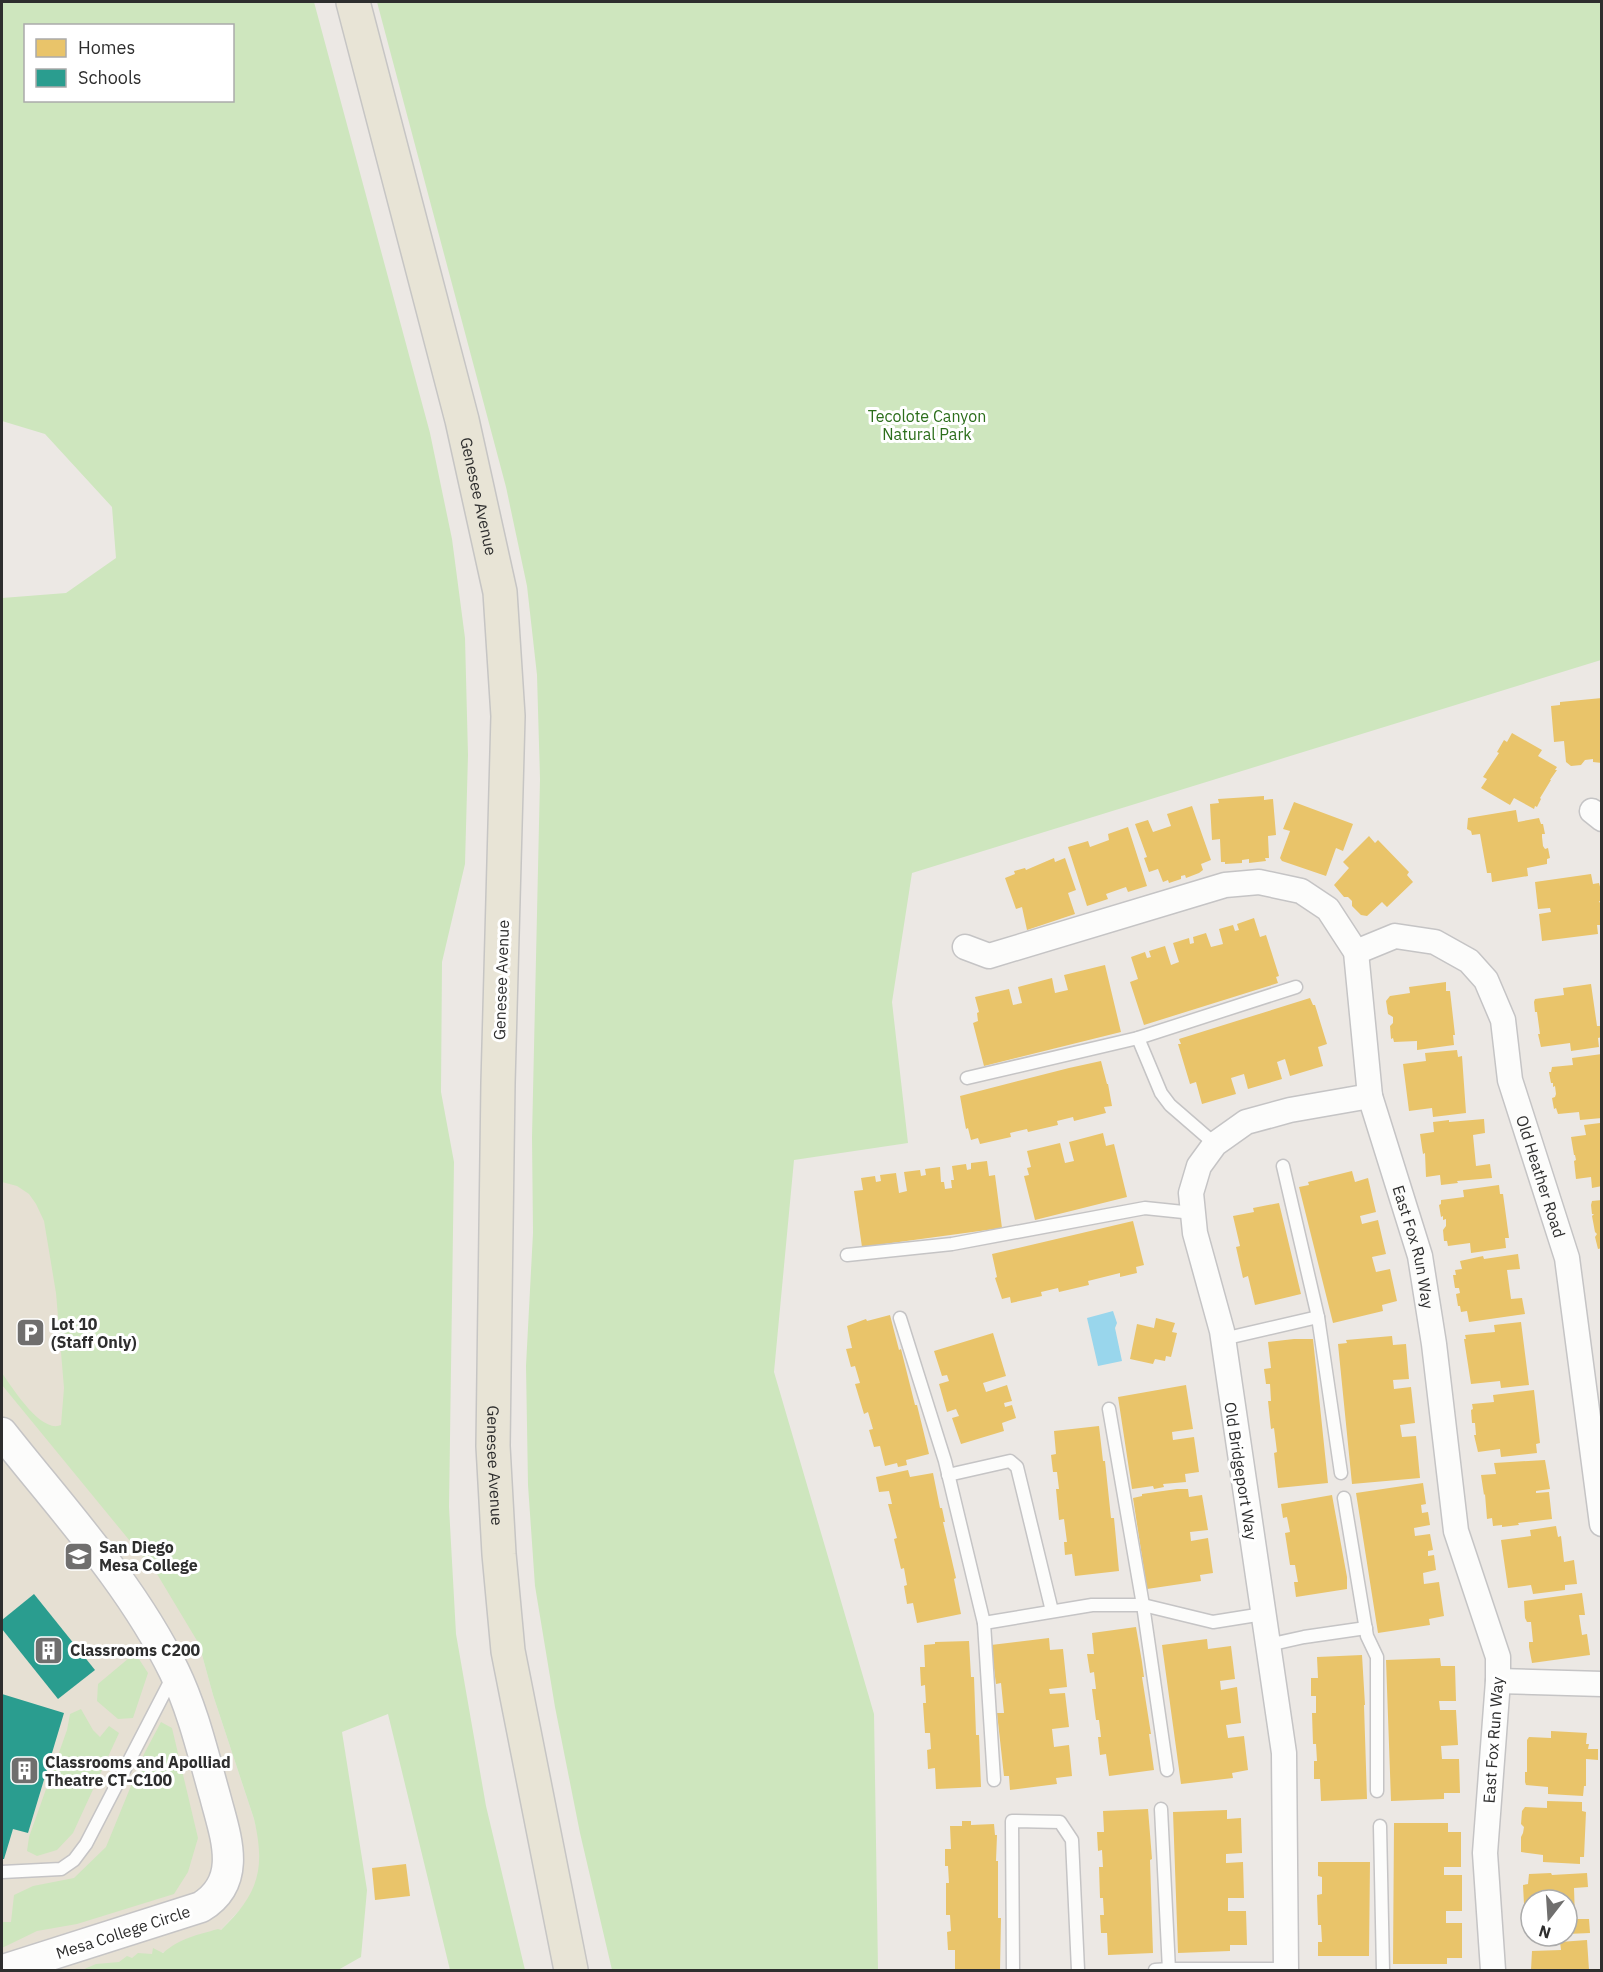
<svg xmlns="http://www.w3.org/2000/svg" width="1603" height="1972" viewBox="0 0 1603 1972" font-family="'IBM Plex Sans',sans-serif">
  <rect width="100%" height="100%" fill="#ece8e4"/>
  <path fill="#e6e0d3" d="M2,1167L34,1184L199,1644L213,1695L254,1819L259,1839L260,1862L256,1884L248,1901L218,1933L113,1970H2Z"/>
  <g fill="#cee6be" fill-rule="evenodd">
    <path d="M2,2H314L430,433L452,539L465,638L468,755L465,864L442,962L441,1092L454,1162L449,1507L456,1634L486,1806L525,1970H450L388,1714L342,1732L367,1890L361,1957L338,1970H82L96,1964L119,1962L127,1956L132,1958L138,1953L152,1954L153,1948L163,1953C180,1938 197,1935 218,1929L221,1930C258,1894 266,1870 254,1819L213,1695L199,1644L157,1574L2,1385V1373C12,1387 41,1434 61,1425L64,1388L56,1293L44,1221L36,1204L29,1194L17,1186L2,1182V598L66,593L116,558L112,507L45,434L2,421ZM26,26H232V100H26Z"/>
    <path d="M377,2H1601V660L912,873L892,1002L908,1143L794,1160L774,1372L874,1714L878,1970H612L580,1833L555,1707L535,1586L528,1485L526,1366L533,1233L532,1137L540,779L537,675L527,586L506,487Z"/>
    <path d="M135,1653L148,1673L133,1718L118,1719L97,1701L98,1684Z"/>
    <path d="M81,1709L93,1730L100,1737L109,1726L119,1733L73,1833L57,1850L37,1856L27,1851L29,1837L67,1730L70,1714Z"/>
    <path d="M161,1722L172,1728L198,1838L188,1872L174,1894L77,1924L37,1931L2,1948V1922H11L14,1895L33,1886L74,1878L106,1847L144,1754Z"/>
  </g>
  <path fill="#99d6ec" d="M1113,1311L1117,1323L1115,1328L1122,1361L1098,1366L1087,1318Z"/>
  <g fill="#e9c46a">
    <path d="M1602,698V763L1593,762V759L1585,760L1581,765L1571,766L1566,762L1564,741L1554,742L1551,706L1560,705V702Z"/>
    <path d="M1512,733L1542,750L1538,756L1557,767L1555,770H1557L1550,780H1551L1540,798L1541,799L1537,807L1535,806L1534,809L1514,798L1510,805L1481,788L1487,779L1483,777L1499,753L1497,752L1504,740L1507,742Z"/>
    <path d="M1264,796V800L1273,799L1276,835L1268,836L1269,858H1265L1266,861L1249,863V859L1242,860V863L1225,864V862H1221L1220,839L1212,840L1210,804L1219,803L1218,799Z"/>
    <path d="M1294,802L1353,824L1343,851L1336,848L1326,876L1282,861L1280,858L1290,831L1283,829Z"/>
    <path d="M1192,806L1211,860L1201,864L1203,870L1199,873L1186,878L1185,875L1181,876V879L1169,883L1168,880L1163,882L1158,869L1149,872L1144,858L1147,857L1135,824L1148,820L1153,832L1171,826L1167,814Z"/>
    <path d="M1516,810L1518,822L1539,818L1541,824H1543L1545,834H1542V837L1543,846L1545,849L1548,848L1550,858L1547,859V864L1527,868L1528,876L1492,882L1491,873H1487L1480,834L1472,835L1471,831L1467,829L1468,818Z"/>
    <path d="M1128,827L1147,886L1128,892L1126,887L1106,894L1108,899L1087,906L1068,847L1088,841L1090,847L1109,840L1108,834Z"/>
    <path d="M1369,836L1375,843L1378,840L1409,872L1407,875L1413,882L1387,907L1382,902L1367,916L1361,915L1352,906V901L1348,897H1344L1334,885L1349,868L1343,862Z"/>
    <path d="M1054,858L1055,862L1065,858L1076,890L1068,893L1075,914L1027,930L1022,907L1016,909L1005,878L1015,874L1014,871L1025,868L1026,870Z"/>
    <path d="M1591,874L1593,884L1599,883L1602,894V901H1599L1602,907V925H1597L1598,934L1542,941L1539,914L1551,912L1550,908L1538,909L1535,882Z"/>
    <path d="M1254,918L1260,937L1266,935L1279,976L1276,977L1278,983L1144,1025L1130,982L1138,979L1131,957L1145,952L1147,958L1151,957L1149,951L1165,946L1171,965L1179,962L1173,943L1189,938L1190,944L1194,943L1193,937L1206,933L1211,947L1223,944L1219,929L1233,925L1235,931L1239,930L1237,924Z"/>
    <path d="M1105,965L1121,1032L984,1066L973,1023L978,1021L977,1013L979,1012L975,997L1009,989L1013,1005L1022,1003L1018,987L1052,978L1055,993L1068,990L1064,975Z"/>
    <path d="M1446,982V991H1450L1455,1035H1453L1454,1045L1417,1050V1041L1394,1042L1393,1038L1391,1039L1390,1026L1393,1023V1017L1388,1014L1386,1001L1390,996L1410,993L1409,987Z"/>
    <path d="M1591,984L1597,1026H1602V1037L1598,1038L1599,1047L1571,1051L1570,1043L1541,1047L1538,1034H1540L1537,1012H1535L1534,1002L1535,999L1564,995L1563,988Z"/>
    <path d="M1310,998L1313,1005H1315L1327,1044L1318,1047L1323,1066L1290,1076L1285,1059L1277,1062L1282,1079L1248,1089L1244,1074L1231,1078L1236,1094L1202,1104L1196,1082L1190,1084L1178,1044H1181L1179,1039Z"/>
    <path d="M1457,1050L1458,1057L1462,1056L1466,1113L1433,1117L1432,1108L1409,1111L1403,1064L1426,1061L1425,1053Z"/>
    <path d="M1602,1054V1118L1580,1120L1579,1112L1558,1114L1556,1108L1554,1109L1552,1098L1555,1097L1556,1094L1555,1086L1553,1087V1083H1551L1549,1072H1551L1552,1067L1573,1065L1572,1058Z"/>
    <path d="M1101,1061L1107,1084H1108L1112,1106L1104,1107L1106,1113L1074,1121L1073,1117L1057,1121L1058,1125L1028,1132L1027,1129L1010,1133L1011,1137L980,1144L978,1138L971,1140L968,1128L966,1129L960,1096L1069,1068Z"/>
    <path d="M1484,1119L1485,1133L1473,1135L1476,1166L1490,1164L1492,1178L1457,1181L1458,1183L1441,1185L1440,1175L1426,1177L1425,1153L1423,1154L1420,1134L1434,1132L1433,1122L1449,1120V1122Z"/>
    <path d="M1600,1123L1602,1126V1186L1592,1188L1591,1177L1576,1179L1574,1161L1576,1160L1575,1155H1574L1571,1137L1586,1135L1584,1125Z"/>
    <path d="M1103,1133L1106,1146L1114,1144L1127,1197L1035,1220L1024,1176L1029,1175L1027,1168L1031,1167L1027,1151L1060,1143L1065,1163L1074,1161L1069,1142Z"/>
    <path d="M987,1161L989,1176L995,1175L1002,1228L862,1247L854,1191L863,1190L861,1178L875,1176L876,1182L881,1181L880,1175L896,1173L899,1193L907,1191L904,1172L920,1170L921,1176L926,1175L925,1169L940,1167L941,1182H944L945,1189L952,1188L951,1180H954L952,1166L966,1164L967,1170L971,1169V1163Z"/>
    <path d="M1352,1171L1355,1182L1368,1178L1376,1212L1360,1216L1362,1224L1378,1220L1386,1254L1372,1257L1376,1272L1390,1269L1397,1301L1382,1305L1383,1311L1333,1323L1299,1187L1309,1185L1308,1182Z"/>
    <path d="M1499,1185L1500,1194H1503L1509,1238H1505L1506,1248L1471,1253L1470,1243L1448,1246L1447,1241H1444L1443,1230L1446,1226V1219L1443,1220V1216L1441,1217L1439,1205L1441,1204V1200L1464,1197L1463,1190Z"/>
    <path d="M1602,1200V1248L1598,1249L1595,1237L1597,1234L1595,1232L1592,1216L1594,1214H1592L1591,1205L1592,1201Z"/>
    <path d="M1279,1203L1301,1294L1255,1305L1248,1276L1243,1278L1236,1247L1240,1246L1233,1216L1254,1212L1253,1208Z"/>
    <path d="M1133,1221L1144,1265L1136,1267L1137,1273L1120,1277V1273L1088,1281L1089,1285L1059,1292L1058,1288L1041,1292L1042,1296L1011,1303L1010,1297L1002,1299L995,1278L997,1277L992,1254Z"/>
    <path d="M1518,1254L1520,1269L1507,1270L1511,1299L1522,1298L1525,1314L1469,1322L1467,1311L1461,1312L1460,1306H1458L1456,1294L1460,1293L1459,1288H1455L1453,1275H1456L1455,1270L1462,1269L1460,1261L1483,1256L1484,1259Z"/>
    <path d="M890,1315L899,1350L901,1349L915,1405H917L929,1454L906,1460L907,1465L898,1467L897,1463L885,1466L880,1446L874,1447L869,1430L873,1429L868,1412L864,1414L855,1384L860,1383L855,1366L851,1367L846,1349L852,1348L847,1326L866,1319L867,1321Z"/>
    <path d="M1156,1318L1175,1323L1172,1332L1177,1333L1171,1357L1166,1356L1165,1361L1155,1359L1153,1364L1130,1359L1137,1324L1154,1328Z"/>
    <path d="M1521,1322L1529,1385L1501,1388L1500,1381L1471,1384L1464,1339H1466L1465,1335L1495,1332L1494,1325Z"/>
    <path d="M993,1333L1006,1376L983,1383L986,1392L1007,1385L1012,1401L1004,1403L1005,1407L1012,1405L1016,1418L1002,1423L1004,1431L961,1444L952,1418L959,1416L956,1409L947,1412L939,1384L949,1381L947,1375L942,1376L934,1351Z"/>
    <path d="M1392,1336L1393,1345L1406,1344L1409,1379L1393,1380L1394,1389L1411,1387L1415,1423L1400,1425L1402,1437L1416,1436L1420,1478L1352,1484L1338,1344L1347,1343L1346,1340Z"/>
    <path d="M1294,1339H1313L1328,1483L1278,1488L1274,1453L1277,1452L1274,1428L1271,1429L1268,1401H1271L1270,1384H1266L1264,1369L1271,1368L1268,1342Z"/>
    <path d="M1186,1385L1193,1429L1172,1432L1173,1440L1194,1437L1199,1472L1185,1474L1186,1482L1163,1484L1164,1487L1154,1489L1153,1486L1132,1489L1118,1397Z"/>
    <path d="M1534,1390L1540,1443L1536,1444L1537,1453L1501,1457L1500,1449L1478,1452L1474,1435H1476L1475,1423H1472L1471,1410L1473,1409L1472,1404L1494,1402L1493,1395Z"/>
    <path d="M1099,1426L1103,1461H1105L1111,1518H1114L1119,1571L1075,1576L1072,1554L1065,1555L1064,1542H1067L1064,1519L1059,1520L1056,1489H1059L1057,1472H1053L1051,1455L1056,1454L1054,1431Z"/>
    <path d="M1545,1460L1550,1489L1536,1491V1493L1549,1492L1552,1519L1518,1523L1519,1525L1502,1527V1525L1493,1526L1492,1518L1487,1519L1485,1494L1484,1495L1481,1475L1496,1474L1494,1463Z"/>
    <path d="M908,1470L910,1477L933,1473L940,1508H942L945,1522H943L956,1578L954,1579L961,1614L917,1623L913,1603L907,1604L904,1586L907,1585L904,1568L901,1569L894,1539L897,1538L888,1504H892L889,1491L879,1492L876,1477Z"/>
    <path d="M1423,1483L1426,1504L1421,1505L1422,1513L1428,1512L1430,1525L1414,1528L1415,1536L1430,1534L1433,1550L1428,1551V1556L1434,1555L1436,1570L1423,1573L1424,1584L1439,1582L1444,1616L1429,1619L1430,1625L1378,1633L1356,1493Z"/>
    <path d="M1177,1489H1188L1189,1497L1202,1495L1208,1530L1190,1532L1191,1541L1208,1538L1213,1573L1200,1575L1201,1581L1147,1589L1133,1498L1142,1496V1494Z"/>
    <path d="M1332,1495L1347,1577V1589L1296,1597L1294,1582H1298L1295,1565H1290L1285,1533L1290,1532L1287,1517L1283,1518L1281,1504Z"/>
    <path d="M1556,1526L1558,1537L1561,1536L1564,1562L1574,1560L1577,1584L1565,1585V1590L1533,1594L1531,1585L1508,1588L1501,1540L1531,1536L1530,1530Z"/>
    <path d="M1582,1593L1585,1615H1579L1582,1635L1587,1634L1590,1655L1532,1663L1529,1647V1642H1533L1531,1622H1527L1525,1618L1524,1601Z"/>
    <path d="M1136,1627L1142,1662L1144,1677H1142L1151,1734H1149L1154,1770L1109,1776L1106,1754L1100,1755L1098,1737H1101L1099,1720H1096L1092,1689H1096L1094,1672L1090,1673L1087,1654H1094L1092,1633Z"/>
    <path d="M1049,1638L1050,1650L1063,1649L1067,1687L1049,1689L1050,1694L1065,1693L1069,1727L1052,1729L1054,1747L1069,1745L1072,1776L1056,1778L1057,1784L1010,1790L1009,1776H1004L997,1713H1004L1001,1683L996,1684L991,1645Z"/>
    <path d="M1207,1639L1208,1649L1231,1646L1235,1679L1220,1681L1221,1690L1237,1687L1241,1723L1226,1725L1228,1738L1244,1736L1248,1770L1232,1773L1233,1778L1181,1784L1162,1645Z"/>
    <path d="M969,1641L971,1677H974L976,1735H979L981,1787L936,1789L935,1768L928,1769L927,1750L931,1749L930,1733H925L923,1703H926L925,1685L921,1686L920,1667H925L924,1645L935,1644V1642Z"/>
    <path d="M1362,1655L1365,1705H1364L1367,1799L1321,1801L1320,1779H1314V1761H1317L1316,1744H1313L1312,1713H1316V1696H1311V1678H1318L1317,1657Z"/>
    <path d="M1440,1658L1441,1666H1455L1456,1701H1439L1440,1710H1456L1458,1745L1441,1746L1442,1759H1459L1460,1793H1444V1799L1391,1801L1386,1660Z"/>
    <path d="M1551,1731L1587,1733L1586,1744H1589L1588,1749H1598V1760L1586,1759V1786H1584L1583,1796L1548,1794V1787L1526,1785L1525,1782V1772H1527V1740L1529,1737L1551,1738Z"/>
    <path d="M1547,1801L1582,1802V1811L1586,1812L1584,1857H1580V1864L1543,1862V1855L1521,1852V1837L1523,1833L1524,1827L1521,1824L1522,1811L1525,1807L1547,1808Z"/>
    <path d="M1148,1809L1152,1859L1150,1860L1153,1953L1108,1955L1107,1933H1101L1100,1915H1104L1103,1898H1100L1099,1867H1103L1102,1850L1098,1851L1097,1832H1104L1103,1811Z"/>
    <path d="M1227,1810V1819L1241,1818L1242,1853L1226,1854V1863L1243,1862L1244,1898H1228V1911H1246L1247,1945H1230V1951L1178,1953L1173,1812Z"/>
    <path d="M962,1821H971V1825L994,1824L995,1835H997L996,1861H998V1918H1001L1000,1970H955V1950H948L947,1932L951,1931L950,1915H946V1883H949L948,1866H945V1849H951L950,1826H962Z"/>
    <path d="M1394,1823H1448V1832H1461V1867H1444V1875H1462V1911H1446V1923H1462V1958H1447V1964H1393Z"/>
    <path d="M1318,1862H1370L1369,1956H1318V1942H1322L1321,1925H1318L1317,1895L1322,1894V1877L1318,1876Z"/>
    <path d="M406,1864L410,1896L375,1900L372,1868Z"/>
    <path d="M1551,1873L1552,1875L1587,1873L1588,1887L1574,1888L1575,1919H1589L1590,1933L1567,1934V1900H1531V1927L1525,1928V1904H1524L1523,1885L1528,1884L1529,1874Z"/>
    <path d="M1587,1940L1589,1970H1531L1532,1951L1561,1950L1560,1942Z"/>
  </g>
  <g fill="#2a9d8f">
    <path d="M34,1594L95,1670L58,1699L2,1629V1620Z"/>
    <path d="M2,1694L64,1713L28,1833L13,1829L4,1859H2Z"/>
  </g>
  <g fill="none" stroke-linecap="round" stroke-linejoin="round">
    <defs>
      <g id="service">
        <path d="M1138,1038L1161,1093L1170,1105L1215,1144"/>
        <path d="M967,1078L1138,1038L1296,987"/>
        <path d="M1283,1166L1318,1317L1341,1473"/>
        <path d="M847,1255L952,1244L1145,1208L1193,1213"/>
        <path d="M900,1318L945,1461L984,1623L994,1780"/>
        <path d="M1223,1339L1318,1317"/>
        <path d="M1109,1409L1143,1605L1167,1770"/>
        <path d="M948,1475L1010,1461L1017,1467L1052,1611"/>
        <path d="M1344,1498L1367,1636L1377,1657V1791"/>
        <path d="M984,1623L1092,1605H1143L1213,1622L1263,1614"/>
        <path d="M1268,1645L1304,1637L1366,1628"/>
        <path d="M1161,1809L1169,1970"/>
        <path d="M1380,1826L1383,1970"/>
        <path d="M2,1872L61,1869L74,1860L86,1844L173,1676"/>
        <path d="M1013,1970L1012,1821L1060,1822L1072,1840L1078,1970"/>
        <path d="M1155,1970L1169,1969H1286"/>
      </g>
      <g id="minor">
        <path d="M1592,811L1602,819"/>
        <path id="s1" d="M965,947L989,956L1225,885L1259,882L1301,891L1328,909L1356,952L1370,1096L1420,1256L1434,1344L1456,1531L1498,1657V1681L1485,1853L1493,1970"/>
        <path id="s2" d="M1356,952L1395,936L1435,942L1469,961L1486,980L1503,1020L1510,1080L1567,1258L1602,1524"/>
        <path d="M1498,1681L1602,1684"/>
        <path d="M1286,1970L1284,1753L1222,1331L1195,1233L1191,1193L1199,1166L1215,1144L1246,1122L1290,1110L1370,1096"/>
      </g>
      <path id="tertiary" d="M2,1433C62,1509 131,1583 174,1671C193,1710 203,1754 215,1796C225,1835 244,1881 201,1907L3,1970"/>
      <g id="primary">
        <path id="s3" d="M353,2L462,420L500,592L508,716L498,1083L493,1446L499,1554L508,1651L571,1970"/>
      </g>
    </defs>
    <use href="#service" stroke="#c5c4c5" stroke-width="15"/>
    <use href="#minor" stroke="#c5c4c5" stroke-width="27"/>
    <use href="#tertiary" stroke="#c5c4c5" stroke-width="33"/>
    <use href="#primary" stroke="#c6c5c4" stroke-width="36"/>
    <use href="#service" stroke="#fcfcfb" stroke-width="12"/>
    <use href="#minor" stroke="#fcfcfb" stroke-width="24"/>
    <use href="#tertiary" stroke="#fcfcfb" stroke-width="30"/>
    <use href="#primary" stroke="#e8e4d6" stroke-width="33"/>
  </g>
  <defs>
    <symbol id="parking-square" viewBox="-11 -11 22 22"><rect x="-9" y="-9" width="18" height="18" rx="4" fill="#706f6e" stroke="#fff"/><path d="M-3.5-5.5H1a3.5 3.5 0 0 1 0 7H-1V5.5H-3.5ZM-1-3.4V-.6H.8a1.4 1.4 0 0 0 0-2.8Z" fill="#fff"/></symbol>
    <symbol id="university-square" viewBox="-11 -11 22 22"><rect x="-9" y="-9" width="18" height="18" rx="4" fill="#706f6e" stroke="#fff"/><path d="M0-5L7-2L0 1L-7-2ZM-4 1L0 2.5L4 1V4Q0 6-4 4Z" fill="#fff"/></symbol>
    <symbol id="building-square" viewBox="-11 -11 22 22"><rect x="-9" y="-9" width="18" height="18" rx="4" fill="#706f6e" stroke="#fff"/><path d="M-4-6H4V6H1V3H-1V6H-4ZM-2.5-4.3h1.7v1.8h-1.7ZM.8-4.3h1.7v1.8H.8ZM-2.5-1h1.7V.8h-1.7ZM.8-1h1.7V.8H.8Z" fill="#fff"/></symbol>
  </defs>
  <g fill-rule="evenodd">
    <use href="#parking-square" x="14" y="1316" width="33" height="33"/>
    <use href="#university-square" x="62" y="1540" width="33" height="33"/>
    <use href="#building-square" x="32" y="1634" width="33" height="33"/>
    <use href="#building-square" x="8" y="1754" width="33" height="33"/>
  </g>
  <g text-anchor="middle" stroke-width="6" stroke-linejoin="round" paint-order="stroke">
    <g font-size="16" fill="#2c6e1b" stroke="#fff">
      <text x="927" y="422">Tecolote Canyon<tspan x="927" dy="18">Natural Park</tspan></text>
    </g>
    <g font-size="16" fill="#2e2e2e" stroke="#fff">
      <text dy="6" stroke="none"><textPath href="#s3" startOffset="510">Genesee Avenue</textPath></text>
      <text transform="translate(501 980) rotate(-88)" y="6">Genesee Avenue</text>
      <text dy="6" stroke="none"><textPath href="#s2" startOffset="352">Old Heather Road</textPath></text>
      <text dy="6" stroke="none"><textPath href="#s1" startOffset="735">East Fox Run Way</textPath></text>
      <text dy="6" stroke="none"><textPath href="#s3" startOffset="1482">Genesee Avenue</textPath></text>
      <text transform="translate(1241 1471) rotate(81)" y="6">Old Bridgeport Way</text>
      <text transform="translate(1493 1740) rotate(-86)" y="6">East Fox Run Way</text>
      <text transform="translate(123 1932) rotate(-18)" y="6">Mesa College Circle</text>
    </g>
    <g font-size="16" font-weight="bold" fill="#2e2e2e" stroke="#fff" text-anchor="start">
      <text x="51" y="1330">Lot 10<tspan x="51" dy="18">(Staff Only)</tspan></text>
      <text x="99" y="1553">San Diego<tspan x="99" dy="18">Mesa College</tspan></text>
      <text x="70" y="1656">Classrooms C200</text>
      <text x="45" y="1768">Classrooms and Apolliad<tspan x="45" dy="18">Theatre CT-C100</tspan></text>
    </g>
  </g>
  <rect width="1603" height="1972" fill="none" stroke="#2e2e2e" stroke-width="6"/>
  <rect x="24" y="24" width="210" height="78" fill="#ffffff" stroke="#ababab" stroke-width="1.5"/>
  <rect x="36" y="39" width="30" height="18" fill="#e9c46a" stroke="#ababab" stroke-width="1.5"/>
  <text x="78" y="54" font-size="18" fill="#2e2e2e">Homes</text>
  <rect x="36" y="69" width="30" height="18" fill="#2a9d8f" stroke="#ababab" stroke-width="1.5"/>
  <text x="78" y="84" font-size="18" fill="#2e2e2e">Schools</text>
  <g transform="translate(1549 1918) rotate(197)"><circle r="28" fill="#ffffff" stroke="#ababab" stroke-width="1.5"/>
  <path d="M0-4.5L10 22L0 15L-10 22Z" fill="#706f6e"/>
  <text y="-9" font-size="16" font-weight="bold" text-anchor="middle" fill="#2e2e2e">N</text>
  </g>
</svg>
